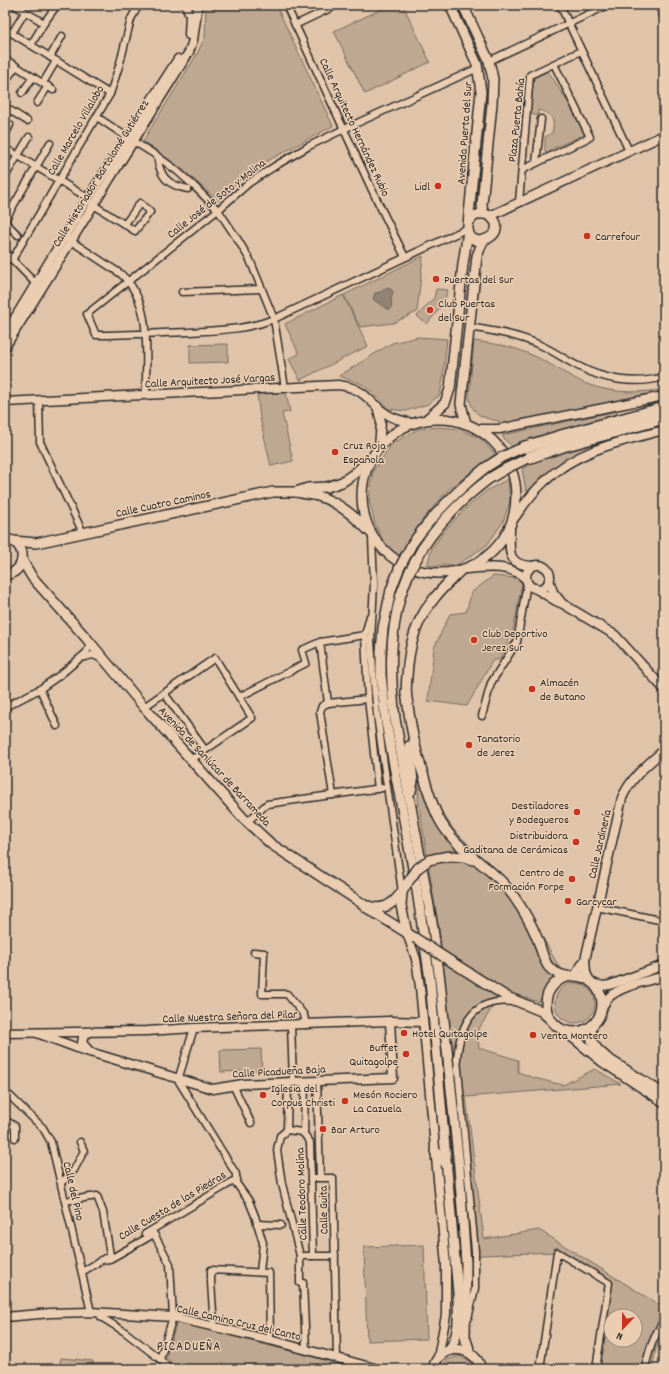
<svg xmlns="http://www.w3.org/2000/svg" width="669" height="1374" viewBox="0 0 669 1374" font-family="Dekko,sans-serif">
  <rect width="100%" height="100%" fill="#e0c4aa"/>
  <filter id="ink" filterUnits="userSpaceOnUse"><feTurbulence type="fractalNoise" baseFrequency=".025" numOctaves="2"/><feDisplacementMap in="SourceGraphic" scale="8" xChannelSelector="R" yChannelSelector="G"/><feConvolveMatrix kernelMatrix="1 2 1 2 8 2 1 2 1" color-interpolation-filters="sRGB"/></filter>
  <g filter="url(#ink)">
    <g fill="#bea892" stroke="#746a5e" fill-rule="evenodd">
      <path d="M206,5H276L333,126L269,160L241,179L218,201L182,169L143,141L197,54L205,37Z"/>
      <path d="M391,5H403L430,62L365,94L334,31Z"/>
      <path d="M548,71L590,137H578L550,150L551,156L545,152V137L552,133C556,119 551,113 538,110V115H533L527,106L530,80Z"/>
      <path d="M423,256L417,312L393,323L360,327L344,295Z"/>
      <path d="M436,289L448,290L443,304L427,324L417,316L434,298Z"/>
      <path d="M343,295L368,346L300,380L289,359L299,354L285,324Z"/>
      <path d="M418,337L447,339L443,378L440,395L428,404L406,411L388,409L376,395L362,384L339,376L392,343Z"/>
      <path d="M474,341C489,343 505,345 519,350C541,357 560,371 580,381C605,393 637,394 664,389V391L515,423L500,425L499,421C482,418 472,415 469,396Z"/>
      <path d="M228,344V362L190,363V345Z"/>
      <path d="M286,393L290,412L282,413L293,461L271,466L260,418L257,394Z"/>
      <path d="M617,411V415L545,435L513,447L504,439L502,435Z"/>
      <path d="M439,427L459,429L480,438L495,454L448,490L423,519L398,557L383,541L375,524L369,500L373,471L392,444L418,429Z"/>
      <path d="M595,443C588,451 577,453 568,458C553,467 541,478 529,490L526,491L522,469L540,460Z"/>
      <path d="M508,479L510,501L503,522L487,545L457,565L427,566L432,548L445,530L465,509L486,491Z"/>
      <path d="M493,576L516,578L522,583L513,631L501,657L498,660H493L467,706L428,701L434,648L450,614L466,612L472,592Z"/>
      <path d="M421,751L431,787L440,809L453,829L519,895L559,967L539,1002L518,995L498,998L477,1032L479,1048L518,1060V1072L534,1078L563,1085L595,1069L621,1084L466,1097L484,1239L539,1230L664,1308V1333L656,1349L652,1369H596L609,1283L557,1252L483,1255L470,1257L440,937L418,799ZM611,1316H635V1340H611Z"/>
      <circle cx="575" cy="1003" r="20"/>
      <path d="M261,1049L262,1070L221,1072L220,1050Z"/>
      <path d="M424,1245L427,1339L367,1341L364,1247Z"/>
      <path d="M177,1322L360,1369H179L166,1357Z"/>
      <path d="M458,1356C466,1358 471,1361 474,1369H441L447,1360Z"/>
      <path d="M61,1358L93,1361V1369H59Z"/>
    </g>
    <path fill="#928375" stroke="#696057" d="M386,288L391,289L393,292L391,299L392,306L389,310C386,309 375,301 373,299L375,293L381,292Z"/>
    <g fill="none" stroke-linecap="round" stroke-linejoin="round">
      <defs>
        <g id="street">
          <path d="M14,5L44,23"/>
          <path d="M286,5L373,192L405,257"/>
          <path d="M560,5L629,151"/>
          <path d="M295,25L337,5"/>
          <path d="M5,29L110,94"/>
          <path d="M12,33L25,12"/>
          <path d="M31,45L44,23L57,5"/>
          <path d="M50,57L62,36"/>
          <path d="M5,59L53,90"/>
          <path d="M489,61L608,5"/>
          <path d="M5,82L16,66"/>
          <path d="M43,83L56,61"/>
          <path d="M22,93L33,77"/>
          <path d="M37,103L48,86"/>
          <path d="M5,107L27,121"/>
          <path d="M97,117L127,137"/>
          <path d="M5,135L10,125"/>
          <path d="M133,141L154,154L176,170L194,186L218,210L238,240L250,260L274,319L285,388"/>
          <path d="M5,148L88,198"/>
          <path d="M157,156C160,177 167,185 188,189"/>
          <path d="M536,163L541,119"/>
          <path d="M522,170L590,137L554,64"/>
          <path d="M5,177L29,137"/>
          <path d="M519,202L530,75L581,51"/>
          <path d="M92,204L135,231L150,212L140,203L125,224"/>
          <path d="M5,220L50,143"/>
          <path d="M5,222L18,235"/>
          <path d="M468,228L274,319C245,330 220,330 189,332C158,333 127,335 96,335L87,314L218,210L249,183L275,166L309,146L344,129L478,68"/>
          <path d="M68,239L121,274C154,304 145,355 146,395"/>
          <path d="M5,252L36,284"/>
          <path d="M12,260L110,94L120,63L131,19L137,8L143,5"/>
          <path d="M182,292L262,289"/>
          <path d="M469,327C494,331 518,335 540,345C554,351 565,360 578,366C604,380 635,385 664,377"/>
          <path d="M39,401L40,442L83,533"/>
          <path d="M372,538L374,584L371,640L373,672L377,715L402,892"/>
          <path d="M370,616L365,635L368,699L378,789"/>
          <path d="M81,658L93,655L102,659"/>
          <path d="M40,689L57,726"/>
          <path d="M164,693L205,750"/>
          <path d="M239,697L306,663L302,650L320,642"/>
          <path d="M328,703L320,642L365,635"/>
          <path d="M5,707L40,689L60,675L86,653L89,647L88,640"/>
          <path d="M144,707L215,658L252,718L191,760"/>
          <path d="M482,716L491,683L517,642L527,583"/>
          <path d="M333,795L320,712L322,706L328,703L368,699"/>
          <path d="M247,822L267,804L382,788"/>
          <path d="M597,907L664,921"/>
          <path d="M254,952L264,953L262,994H287L304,1015L306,1025"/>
          <path d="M291,1025L293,1081"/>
          <path d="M194,1028L178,1080L236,1174V1183L249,1201L255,1216L263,1243L260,1272"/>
          <path d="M305,1081L304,1134L310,1142L313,1256"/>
          <path d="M317,1081L320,1177"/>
          <path d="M288,1082L287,1130L280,1136L277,1150L282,1184L300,1256V1283H303L306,1350"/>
          <path d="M233,1085L251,1123"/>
          <path d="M5,1092L10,1096L43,1128L51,1142L91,1312"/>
          <path d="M5,1120L15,1126V1138"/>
          <path d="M287,1130L302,1132L304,1134"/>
          <path d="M312,1178H333L337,1358"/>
          <path d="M61,1183L74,1170L84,1151L80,1142"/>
          <path d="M65,1201L97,1196L103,1212L110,1255"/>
          <path d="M257,1224L281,1225"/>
          <path d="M145,1234L237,1179"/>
          <path d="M300,1256H335"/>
          <path d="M101,1260L110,1259L154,1234L170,1264L173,1317L160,1359"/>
          <path d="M82,1272L105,1258"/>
          <path d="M100,1313L101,1317L125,1332L160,1359L169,1369"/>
          <path d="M468,1319L475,1288V1251L457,1059C460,1024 473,998 513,1002"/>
          <path d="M214,1327L211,1282V1270L269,1273L270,1340"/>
          <path d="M540,1369L557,1252L609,1283L596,1369"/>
          <path d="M645,1369C649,1350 653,1337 664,1320"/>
        </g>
        <g id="secondary">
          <path d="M186,5L190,15L189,35"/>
          <path d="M659,5L664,15"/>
          <path d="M490,216L664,135"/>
          <path d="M5,334L88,198L178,59"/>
          <path d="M5,347L189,52L193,40L198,5"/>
          <path d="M5,402L338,385C368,388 369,405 390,416C397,420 404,421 411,423"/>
          <path d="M377,406L381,422L379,447"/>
          <path d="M477,429H499L664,396"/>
          <path d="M513,520C522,507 532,493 544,482C576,450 622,441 664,430"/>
          <path d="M510,528C510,549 505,565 532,566"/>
          <circle cx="538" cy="577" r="12"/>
          <path d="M467,569C487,567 511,564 526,579"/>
          <path d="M549,580L553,592L561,602"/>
          <path d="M535,588L556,601L563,604L615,635L664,689"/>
          <path d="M407,933L416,959L420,987L446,1265V1315L438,1358"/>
          <path d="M585,960L586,973L589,979"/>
          <path d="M575,975L585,960L622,798C631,777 648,764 664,750"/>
          <path d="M595,984L603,986L610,985L664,965"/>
          <path d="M602,1009C604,1005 605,1001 608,998C620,986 648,981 664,976"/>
          <path d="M88,1032L83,1037L82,1043L90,1052"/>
          <path d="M5,1033L147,1031L194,1028L390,1021L423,1022"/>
          <path d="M37,1033L83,1050L213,1089L243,1084L393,1078L390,1021"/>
          <path d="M5,1317L51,1313L91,1312L173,1317L270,1340L378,1369"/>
        </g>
        <g id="primary">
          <path d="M450,5L477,64L481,92L468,225C466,256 512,234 491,217C483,211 474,214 469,222"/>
          <path d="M463,5L489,61L493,79L492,104L482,204L483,214"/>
          <circle cx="439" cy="496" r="77"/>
          <path d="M427,419L445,403L450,389L463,264L468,231"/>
          <path d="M466,424L461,404L477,256L483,241"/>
          <path d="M296,492C303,494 311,494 318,496C338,502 354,516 369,531"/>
          <path d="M5,539C28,541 28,572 5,575"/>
          <path d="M13,541L36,543L273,492H296L308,488L327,487L342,482L355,473L369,460"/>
          <path d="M412,544C434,513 456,491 485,468"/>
          <path d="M422,549C441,520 463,498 490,478"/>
          <path d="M22,560L32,577L88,640L144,707L244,819L271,844L363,904L367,908L415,938"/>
          <path d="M391,590L383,628L381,652V675L386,722L417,890L430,980L458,1293C458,1312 461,1334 449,1350"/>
          <path d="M401,594C389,637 390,675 395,719L433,928L440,981L459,1167L466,1263L465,1337L470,1352"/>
          <path d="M406,691C410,722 414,747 424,777C428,791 432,804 438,817C451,844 479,860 500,880C514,894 530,920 537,938C545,958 543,971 566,976"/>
          <path d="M406,695C407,661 410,627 433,600C441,589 451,580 460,571"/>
          <path d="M409,746L413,781L411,791"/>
          <path d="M429,860C445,856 458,854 473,860"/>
          <path d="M402,892L401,906L407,933"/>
          <path d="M368,906C388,913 399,898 408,882"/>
          <path d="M444,957L507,997L541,1011L550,1019"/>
          <circle cx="574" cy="1004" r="28"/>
          <path d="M592,1026L591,1032L592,1041L597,1049L607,1058L664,1094"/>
          <path d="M565,1031L603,1062L664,1102"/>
          <path d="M435,1151L447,1165"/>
          <path d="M433,1369C439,1342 475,1344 481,1369"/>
        </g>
        <g id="highway">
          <path d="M522,448L561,436L664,408"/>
          <path d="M528,458L563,446L664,418"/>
        </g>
      </defs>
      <use href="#street" stroke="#2b2b2b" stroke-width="9"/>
      <use href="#secondary" stroke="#2b2b2b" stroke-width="11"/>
      <use href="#primary" stroke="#2b2b2b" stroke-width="12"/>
      <use href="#highway" stroke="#2b2b2b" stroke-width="14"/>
      <use href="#street" stroke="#ebceb2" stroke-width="6"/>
      <use href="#secondary" stroke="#ebceb2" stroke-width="8"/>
      <use href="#primary" stroke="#ebceb2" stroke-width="9"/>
      <use href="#highway" stroke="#ebceb2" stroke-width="11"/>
      <defs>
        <g id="primary-bridge">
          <path d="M485,468L502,457L522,448"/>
          <path d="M490,478L507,468L528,458"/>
          <path d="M391,590L399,569L412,544"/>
          <path d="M401,594L409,573L422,549"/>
          <path d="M408,882L418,868L429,860"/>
          <path d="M415,938L444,957"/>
        </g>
      </defs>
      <use href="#primary-bridge" stroke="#2b2b2b" stroke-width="12" stroke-linecap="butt"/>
      <use href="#primary-bridge" stroke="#ebceb2" stroke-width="9"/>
    </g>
  </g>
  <g fill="#c8321e" stroke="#ebceb2" stroke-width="1.5">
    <circle cx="438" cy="186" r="4"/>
    <circle cx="587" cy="236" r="4"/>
    <circle cx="436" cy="279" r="4"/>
    <circle cx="430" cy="310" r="4"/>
    <circle cx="335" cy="452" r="4"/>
    <circle cx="474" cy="640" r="4"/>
    <circle cx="532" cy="689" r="4"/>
    <circle cx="469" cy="745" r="4"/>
    <circle cx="577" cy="812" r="4"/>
    <circle cx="576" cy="842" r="4"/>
    <circle cx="572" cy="879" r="4"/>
    <circle cx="568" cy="901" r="4"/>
    <circle cx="404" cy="1033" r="4"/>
    <circle cx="533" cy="1035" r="4"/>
    <circle cx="406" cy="1054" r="4"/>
    <circle cx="263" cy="1095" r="4"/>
    <circle cx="345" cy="1101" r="4"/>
    <circle cx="323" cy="1129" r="4"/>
  </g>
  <g text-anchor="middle" stroke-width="3" stroke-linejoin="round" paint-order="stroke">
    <g font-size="12" fill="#2b2b2b" stroke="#ebceb2">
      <text transform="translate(516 120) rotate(-84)" y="4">Plaza Puerta Bahía</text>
      <text transform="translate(355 127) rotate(65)" y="4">Calle Arquitecto Hernández Rubio</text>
      <text transform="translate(75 130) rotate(-60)" y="4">Calle Marcelo Villalobo</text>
      <text transform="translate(464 133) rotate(-86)" y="4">Avenida Puerta del Sur</text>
      <text transform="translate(100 173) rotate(-58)" y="4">Calle Historiador Bartolomé Gutiérrez</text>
      <text transform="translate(216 198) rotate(-38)" y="4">Calle José de Soto y Molina</text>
      <text transform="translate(210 380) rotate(-3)" y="4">Calle Arquitecto José Vargas</text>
      <text transform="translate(163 503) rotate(-12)" y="4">Calle Cuatro Caminos</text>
      <text transform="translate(215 766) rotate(47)" y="4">Avenida de Sanlúcar de Barrameda</text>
      <text transform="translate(599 844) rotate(-77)" y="4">Calle Jardinería</text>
      <text transform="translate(230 1016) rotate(-2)" y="4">Calle Nuestra Señora del Pilar</text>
      <text transform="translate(279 1071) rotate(-3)" y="4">Calle Picadueña Baja</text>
      <text transform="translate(74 1191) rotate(77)" y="4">Calle del Pino</text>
      <text transform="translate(301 1194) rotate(-92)" y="4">Calle Teodoro Molina</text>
      <text transform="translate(172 1205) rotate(-31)" y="4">Calle Cuesta de las Piedras</text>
      <text transform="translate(323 1210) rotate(-91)" y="4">Calle Guita</text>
      <text transform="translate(239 1322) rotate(13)" y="4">Calle Camino Cruz del Canto</text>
    </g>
    <g font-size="12" fill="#2b2b2b" stroke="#ebceb2" text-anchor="start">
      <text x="430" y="190" text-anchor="end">Lidl</text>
      <text x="595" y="240">Carrefour</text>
      <text x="444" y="283">Puertas del Sur</text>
      <text x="438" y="307">Club Puertas<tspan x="438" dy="14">del Sur</tspan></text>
      <text x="343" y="449">Cruz Roja<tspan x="343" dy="14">Española</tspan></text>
      <text x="482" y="637">Club Deportivo<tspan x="482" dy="14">Jerez Sur</tspan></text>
      <text x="540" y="686">Almacén<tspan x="540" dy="14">de Butano</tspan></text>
      <text x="477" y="742">Tanatorio<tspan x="477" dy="14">de Jerez</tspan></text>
      <text x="569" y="809" text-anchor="end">Destiladores<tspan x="569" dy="14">y Bodegueros</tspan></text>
      <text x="568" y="839" text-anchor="end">Distribuidora<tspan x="568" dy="14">Gaditana de Cerámicas</tspan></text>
      <text x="564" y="876" text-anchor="end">Centro de<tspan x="564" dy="14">Formación Forpe</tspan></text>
      <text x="576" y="905">Garcycar</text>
      <text x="412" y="1037">Hotel Quitagolpe</text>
      <text x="541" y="1039">Venta Montero</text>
      <text x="398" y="1051" text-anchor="end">Buffet<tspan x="398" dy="14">Quitagolpe</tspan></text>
      <text x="271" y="1092">Iglesia del<tspan x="271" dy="14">Corpus Christi</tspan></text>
      <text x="353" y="1098">Mesón Rociero<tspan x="353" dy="14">La Cazuela</tspan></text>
      <text x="331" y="1133">Bar Arturo</text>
    </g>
    <g font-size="13" letter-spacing="1" fill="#2b2b2b" stroke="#ebceb2">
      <text x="189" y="1350">PICADUEÑA</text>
    </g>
  </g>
  <rect width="669" height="1374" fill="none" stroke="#ebceb2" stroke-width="20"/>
  <rect x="10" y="10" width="649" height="1354" fill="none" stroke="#2b2b2b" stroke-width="1.5" filter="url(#ink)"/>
  <g transform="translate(623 1328) rotate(202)"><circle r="19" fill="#ebceb2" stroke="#9e8d7c"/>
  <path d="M0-3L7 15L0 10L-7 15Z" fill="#c8321e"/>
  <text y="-6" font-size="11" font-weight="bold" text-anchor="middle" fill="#2b2b2b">N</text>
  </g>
</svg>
